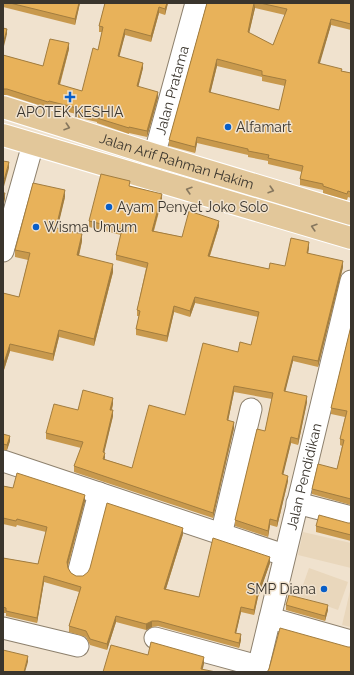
<svg xmlns="http://www.w3.org/2000/svg" width="354" height="675" viewBox="0 0 354 675" font-family="Raleway,sans-serif">
  <rect width="100%" height="100%" fill="#f0e2ce"/>
  <g fill="#e9d7bc">
    <path d="M303,532L351,543V568L298,555Z"/>
    <path d="M309,568L348,582L338,610L299,596Z"/>
    <path d="M351,587V627L342,625Z"/>
  </g>
  <g fill="none" stroke-linecap="round" stroke-linejoin="round">
    <defs>
      <g id="minor">
        <path id="s1" d="M148,178L196,3"/>
        <path d="M3,251L33,144"/>
        <path d="M3,461L284,555"/>
        <path d="M297,503L351,517"/>
        <path d="M221,535L251,409"/>
        <path d="M79,570L99,493"/>
        <path d="M270,618L351,641"/>
        <path d="M3,628L78,646"/>
        <path d="M155,638L258,666"/>
        <path id="s2" d="M257,672L351,281"/>
      </g>
      <g id="major">
        <path id="s3" d="M3,107L155,155L351,214"/>
        <path d="M3,135L351,238"/>
      </g>
    </defs>
    <use href="#minor" stroke="#8d806d" stroke-width="23"/>
    <use href="#major" stroke="#fff" stroke-width="24"/>
    <use href="#minor" stroke="#fff" stroke-width="21"/>
    <use href="#major" stroke="#e2c79a" stroke-width="22"/>
  </g>
  <g fill="#c8994d" fill-rule="evenodd">
    <path d="M3,3H80L75,25L3,7Z"/>
    <path d="M105,3H168L165,15L159,13L151,42L125,35L119,56L143,68L138,87L158,98L147,137L129,133V134L97,123V122L76,117V114L49,107L48,108L7,95H3V55L43,66L69,49L60,85L82,91L98,50L102,32H99V26Z"/>
    <path d="M207,3H351V30L331,25L319,64L342,71L351,73V198L348,197L347,200L323,193V190L300,185V179L302,172L268,164V161L248,157V155L197,143L195,153L169,146V140ZM255,8L285,15L273,45L249,33ZM217,66L262,77V81L285,86L279,110L210,93Z"/>
    <path d="M130,186L162,200L154,231L182,237L219,226L210,256L269,269L285,266L309,248L308,253L343,267L318,367L293,361L285,391L307,402L298,445L291,443L283,474L288,481L277,527L270,525L268,537L235,526V520L265,431L272,399L234,392L228,421L234,428L213,518L74,472V466L81,448L46,439V433L78,410L113,404L112,410L113,416L104,452V459L132,468L185,415L238,352L251,345L258,317L195,303L190,317L174,312L167,342L136,335V329L139,316H137V310L146,268L116,260V255L121,235L89,227V221Z"/>
    <path d="M65,197L57,228L82,241L79,256L113,272L94,346L59,337L53,361L10,351L3,373V293L19,297L28,260L15,257V250Z"/>
    <path d="M351,326V505L312,494V489L337,469L342,446L340,445V439L345,417L331,414V408Z"/>
    <path d="M3,434L10,441L7,450H3Z"/>
    <path d="M3,486L85,501L68,567V568L71,573L76,576H83L183,534L166,589L199,597L270,563L258,597L254,615L241,612L236,633L241,640L239,648L158,626L152,627L146,630L116,622L107,650L90,645L86,637L69,632V626L79,592L44,582L37,623L6,616V613H3V558L38,564L46,532L17,525L16,527L3,524Z"/>
    <path d="M348,523H351V541L316,532V526Z"/>
    <path d="M286,605L328,610L325,621L286,610Z"/>
  </g>
  <g fill="#a27d3f">
    <path d="M79,3H80L75,25V19Z"/>
    <path d="M167,3H168L165,15V9Z"/>
    <path d="M255,3V8L248,38V32Z"/>
    <path d="M159,7V13L151,42V36Z"/>
    <path d="M331,19V25L318,70V63Z"/>
    <path d="M7,29V34L3,50V44Z"/>
    <path d="M125,29V35L118,62V56Z"/>
    <path d="M69,43V49L58,90V84Z"/>
    <path d="M217,59V66L209,99V92Z"/>
    <path d="M143,63V68L137,92V86Z"/>
    <path d="M158,92V98L147,137V131Z"/>
    <path d="M197,137V143L195,153V147Z"/>
    <path d="M9,162V168L3,190V184Z"/>
    <path d="M65,190V197L56,235V228Z"/>
    <path d="M5,193V199L3,207V201Z"/>
    <path d="M162,194V200L152,236V231Z"/>
    <path d="M219,221V226L208,261V256Z"/>
    <path d="M82,234V241L77,263V255Z"/>
    <path d="M309,242V248L307,259V253Z"/>
    <path d="M343,261V267L318,367V361Z"/>
    <path d="M113,264V272L94,346V339Z"/>
    <path d="M195,297V303L190,317V311Z"/>
    <path d="M174,306V312L167,342V336Z"/>
    <path d="M59,330V337L53,361V354Z"/>
    <path d="M10,344V351L3,373V366Z"/>
    <path d="M293,356V361L284,397V391Z"/>
    <path d="M234,386V392L227,426V420Z"/>
    <path d="M307,396V402L298,445V439Z"/>
    <path d="M113,398V404L110,415V410Z"/>
    <path d="M113,410V416L103,458V452Z"/>
    <path d="M234,422V428L213,518V513Z"/>
    <path d="M10,436V441L7,450V445Z"/>
    <path d="M291,437V443L282,480V474Z"/>
    <path d="M105,453V458L103,465V459Z"/>
    <path d="M288,476V481L277,527V521Z"/>
    <path d="M85,495V501L67,567V562Z"/>
    <path d="M270,519V525L268,537V531Z"/>
    <path d="M183,528V534L164,595V589Z"/>
    <path d="M270,557V563L258,597L254,615V610L258,591Z"/>
    <path d="M44,576V582L37,623V618Z"/>
    <path d="M328,605V610L325,621V616Z"/>
    <path d="M241,607V612L235,638V633Z"/>
    <path d="M116,616V622L107,650V644Z"/>
    <path d="M152,621V627L146,630V624Z"/>
    <path d="M241,634V640L239,648V643Z"/>
    <path d="M28,656V662L25,672H24Z"/>
    <path d="M204,657V664L202,672L201,669Z"/>
  </g>
  <g fill="#e8b25a" stroke="#a27d3f" fill-rule="evenodd">
    <path d="M10,3H79L75,19Z"/>
    <path d="M105,3H167L165,9L159,7L151,36L125,29L118,56L143,63L137,86L158,92L147,131L129,127V128L97,118V116L76,111L77,108L49,101L48,102L7,89H3V55L43,66L50,39L69,43L58,84L82,91L93,48L98,50L103,27L99,26Z"/>
    <path d="M207,3H254L248,32L273,45L287,9L260,3H351V24L331,19L318,63L342,69L341,71L351,73V192L348,191L347,194L323,186V184L300,179L303,166L268,158L269,155L248,151V149L197,137L195,147L169,140ZM217,59L262,71V75L286,80L279,110L209,92Z"/>
    <path d="M3,28L7,29L3,44Z"/>
    <path d="M3,161L9,162L3,184Z"/>
    <path d="M101,174L130,181L129,186L162,194L152,231L182,237L189,211L219,221L208,256L269,269L270,263L285,266L291,238L309,242L307,253L343,261L318,361L293,356L284,391L307,396L298,439L291,437L282,474L288,476L277,521L270,519L268,531L235,520L257,429L265,431L273,393L234,386L227,420L234,422L213,513L74,466L83,442L46,433L54,404L78,410L83,390L113,398L110,410H113L103,452L105,453L103,459L132,468L149,405L185,415L203,343L238,352L240,342L251,345L259,312L195,297L190,311L174,306L167,336L136,329L140,311L137,310L148,263L116,255L122,229L89,221Z"/>
    <path d="M33,183L65,190L56,228L82,234L77,255L113,264L94,339L59,330L53,354L10,344L3,366V293L19,297L30,253L15,250Z"/>
    <path d="M3,193H5L3,201Z"/>
    <path d="M351,326V499L312,489L318,464L337,469L344,440L340,439L347,411L331,408Z"/>
    <path d="M3,434L10,436L7,445L3,444Z"/>
    <path d="M17,473L85,495L67,562L68,568L71,573L76,576H83L88,572L90,568L107,503L183,528L164,589L199,597L213,538L270,557L258,591L254,610L241,607L235,633L241,634L239,643L158,621H152L146,624L116,616L107,644L90,639L86,631L69,626L81,587L44,576L37,618L6,611V608L3,607V558L38,564L47,527L17,519L16,521L3,518V486L13,488Z"/>
    <path d="M319,515L348,523H351V535L316,526Z"/>
    <path d="M289,595L328,605L325,616L286,605Z"/>
    <path d="M280,628L348,647H351V672H267L269,669Z"/>
    <path d="M151,642L204,657L201,669L216,672H103L111,645L148,655Z"/>
    <path d="M3,650L28,656L24,672H3Z"/>
  </g>
  <defs><path id="oneway-chevron" d="M-2-3.5L2.5 0L-2 3.5" fill="none" stroke-width="1.6" stroke-linecap="round" stroke-linejoin="round"/></defs>
  <g stroke="#86775e">
    <use href="#oneway-chevron" transform="translate(67 127) rotate(18)"/>
    <use href="#oneway-chevron" transform="translate(189 190) rotate(-163)"/>
    <use href="#oneway-chevron" transform="translate(271 190) rotate(17)"/>
    <use href="#oneway-chevron" transform="translate(314 227) rotate(-163)"/>
  </g>
  <g fill="#085ec8" stroke="#f0e2ce" stroke-width="1.5">
    <path d="M68 91h4v4h4v4h-4v4h-4v-4h-4v-4h4z"/>
    <circle cx="228" cy="127" r="4"/>
    <circle cx="109" cy="207" r="4"/>
    <circle cx="36" cy="227" r="4"/>
    <circle cx="324" cy="589" r="4"/>
  </g>
  <g text-anchor="middle" stroke-width="3" stroke-linejoin="round" paint-order="stroke">
    <g font-size="14" fill="#3a352d" stroke="#f0e2ce">
      <text dy="5" stroke="none"><textPath href="#s1" startOffset="91">Jalan Pratama</textPath></text>
      <text dy="5" stroke="none"><textPath href="#s3" startOffset="182">Jalan Arif Rahman Hakim</textPath></text>
      <text dy="5" stroke="none"><textPath href="#s2" startOffset="201">Jalan Pendidikan</textPath></text>
    </g>
    <g font-size="14" fill="#3a352d" stroke="#f0e2ce" text-anchor="start">
      <text x="70" y="117" text-anchor="middle">APOTEK KESHIA</text>
      <text x="236" y="132">Alfamart</text>
      <text x="117" y="212">Ayam Penyet Joko Solo</text>
      <text x="44" y="232">Wisma Umum</text>
      <text x="316" y="594" text-anchor="end">SMP Diana</text>
    </g>
  </g>
  <rect width="354" height="675" fill="none" stroke="#3a352d" stroke-width="8"/>
</svg>
